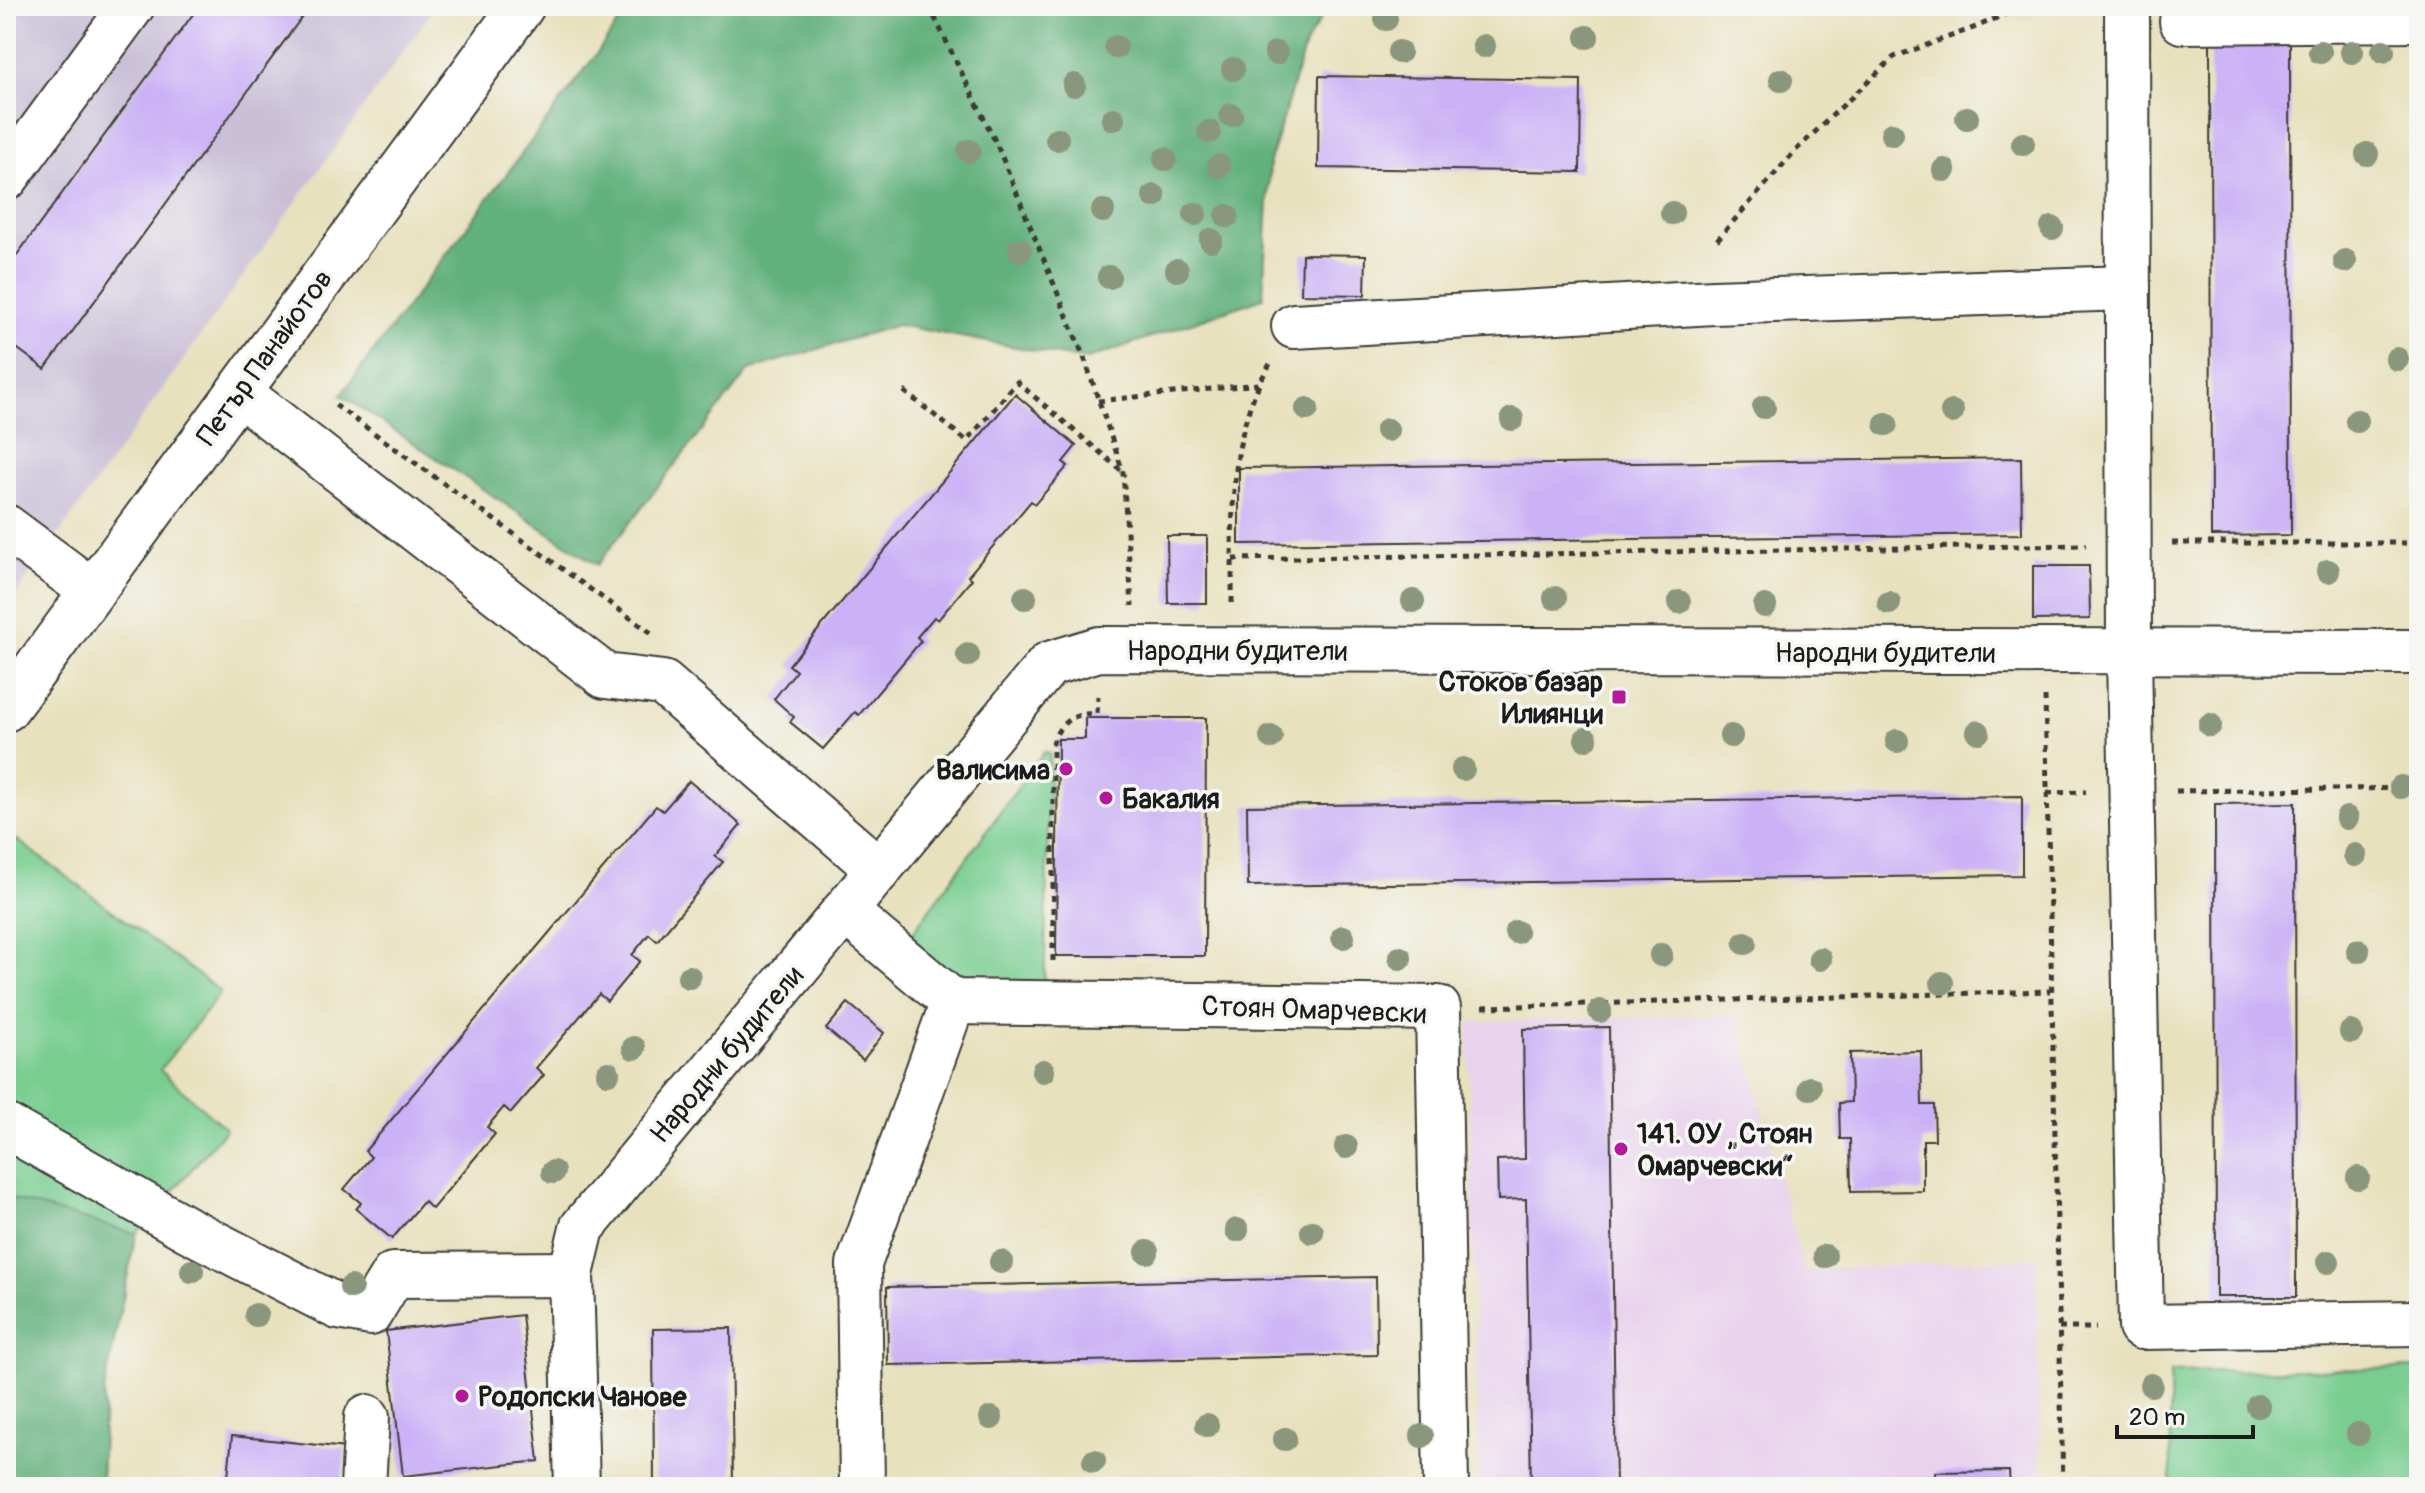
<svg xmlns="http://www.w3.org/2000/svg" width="2425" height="1493" viewBox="0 0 2425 1493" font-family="Pangolin,sans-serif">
  <rect width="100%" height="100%" fill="#f6f6f2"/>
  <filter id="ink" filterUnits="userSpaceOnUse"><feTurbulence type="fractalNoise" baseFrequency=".0125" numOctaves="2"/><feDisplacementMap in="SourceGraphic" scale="16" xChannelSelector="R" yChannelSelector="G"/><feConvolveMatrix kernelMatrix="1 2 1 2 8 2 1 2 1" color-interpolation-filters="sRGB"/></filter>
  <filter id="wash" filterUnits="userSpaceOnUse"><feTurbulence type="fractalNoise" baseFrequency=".006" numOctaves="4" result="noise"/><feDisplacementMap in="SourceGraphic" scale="32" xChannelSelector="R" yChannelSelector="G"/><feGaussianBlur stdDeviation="1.8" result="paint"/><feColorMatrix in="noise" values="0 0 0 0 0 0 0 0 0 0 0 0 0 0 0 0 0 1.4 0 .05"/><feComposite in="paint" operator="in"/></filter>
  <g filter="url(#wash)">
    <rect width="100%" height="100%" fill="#e8e1be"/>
    <path fill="#e9d2ed" d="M1737,1015L1804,1271L2036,1258L2041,1487H1479L1468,1022Z"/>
    <path fill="#c9bfd7" d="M6,6H436L6,608Z"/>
    <g fill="#79cd91" stroke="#4a7456" stroke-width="2">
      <path d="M1044,752L1050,753L1044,995L947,988L908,939Z"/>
      <path d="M16,839L221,992L160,1070L226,1129L136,1234L104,1390L101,1487H6V849Z"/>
      <path d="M2419,1368V1487H2171L2170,1372Z"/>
    </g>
    <g fill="#62b07b" stroke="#3f664c" stroke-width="2">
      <path d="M630,6H1328L1305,45L1270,161L1263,298L1085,360L897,325L749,370L597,565L341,395L595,56Z"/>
      <path d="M6,1197L136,1234L104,1390L101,1487H6Z"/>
    </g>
    <g id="blocks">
      <g fill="#cbb1f6">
        <path d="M199,6H310L45,369L6,340V270Z"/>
        <path d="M2210,42H2290L2291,535L2211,536Z"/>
        <path d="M1319,76L1581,80L1580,172L1318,168Z"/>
        <path d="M1302,254L1366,255L1365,295L1301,294Z"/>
        <path d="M1015,394L1076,446L1063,462L1068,466L1035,504L1031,501L968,576L972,579L938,620L934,617L917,637L921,641L859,715L855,712L823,749L790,722L794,717L774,699L796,671L789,665Z"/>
        <path d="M2021,458L2022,534L1239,544V468Z"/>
        <path d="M1167,536H1207V603H1168Z"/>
        <path d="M2033,566H2089L2090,619L2033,620Z"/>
        <path d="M1085,718H1206L1205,956H1056L1058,739H1085Z"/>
        <path d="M689,781L741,825L715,856L723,862L657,941L649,934L632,955L640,961L607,1001L599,994L536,1068L544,1075L511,1113L504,1107L487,1127L495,1134L432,1209L424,1201L392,1239L356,1209L361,1203L344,1189L371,1157L365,1151L656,806L663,811Z"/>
        <path d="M2022,796V875L1248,886L1247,806Z"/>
        <path d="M2295,803L2296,1297H2216L2215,804Z"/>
        <path d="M848,1003L884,1033L863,1060L826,1029Z"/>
        <path d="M1609,1027L1616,1487H1531L1526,1199L1498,1200L1497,1160L1525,1159L1523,1029Z"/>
        <path d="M1921,1051L1922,1105H1934L1935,1140H1923V1191L1851,1192L1850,1139H1840L1839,1103L1851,1102L1850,1053Z"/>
        <path d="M1376,1277L1377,1355L888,1365L887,1287Z"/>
        <path d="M522,1315L539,1461L403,1476L386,1331Z"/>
        <path d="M731,1328L733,1487H654L653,1329Z"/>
        <path d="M232,1436L346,1448L341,1487H227Z"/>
        <path d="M2009,1471L2010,1487H1936L1935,1472Z"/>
      </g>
    </g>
  </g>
  <g filter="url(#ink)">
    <use href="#blocks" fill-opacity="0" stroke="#3b3a34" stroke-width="2"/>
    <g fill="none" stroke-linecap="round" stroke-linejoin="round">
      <defs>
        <g id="minor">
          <path d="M2127,6L2129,652L2141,1327L2419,1323"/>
          <path d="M2182,21L2419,19"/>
          <path d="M6,178L132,6"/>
          <path d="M1294,326L1714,302L2128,288"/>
          <path d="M238,392L605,676L663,683L879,870"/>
          <path d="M6,527L92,591"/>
          <path d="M6,709L522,6"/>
          <path d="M845,911L953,1002L1438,1008L1446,1487"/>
          <path d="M6,1126L187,1229L338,1307L370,1313L393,1275L571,1274"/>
          <path d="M363,1487L367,1417"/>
          <path d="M577,1487L571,1274L582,1228L1049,664L1099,649L2419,652"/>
          <path d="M862,1487L859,1264L953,1002"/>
        </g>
      </defs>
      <use href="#minor" stroke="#3b3a34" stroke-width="48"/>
      <g stroke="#3b3a34" stroke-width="5" stroke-dasharray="6 6" stroke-linecap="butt">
        <path d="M929,6L997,145L1085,360L1123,472L1132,606"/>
        <path d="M1717,240L1795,151L1894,57L1976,27L2024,6"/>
        <path d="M904,391L967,441L1017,382L1122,471"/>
        <path d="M1098,401L1258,384"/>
        <path d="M335,405L654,635"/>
        <path d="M2172,543H2419"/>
        <path d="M1233,559L2086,545"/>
        <path d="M1232,603C1233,521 1226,437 1270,364"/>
        <path d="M2045,697L2063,1487"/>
        <path d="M2176,791L2419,788"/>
        <path d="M2047,793L2086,792"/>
        <path d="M1053,961V743C1060,720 1074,714 1097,713L1098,696"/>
        <path d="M1483,1007L2050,991"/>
        <path d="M2059,1328H2096"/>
      </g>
      <use href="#minor" stroke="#fff" stroke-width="44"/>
    </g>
    <g fill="#8a977b">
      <circle cx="1386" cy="19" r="12"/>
      <circle cx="1587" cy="37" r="12"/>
      <circle cx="1484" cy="46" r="12"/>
      <circle cx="1116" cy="47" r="12"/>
      <circle cx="2383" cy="51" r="12"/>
      <circle cx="1399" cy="52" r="12"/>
      <circle cx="2320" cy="52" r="12"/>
      <circle cx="2352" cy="52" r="12"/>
      <circle cx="1276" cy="53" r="12"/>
      <circle cx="1233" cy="69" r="12"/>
      <circle cx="1781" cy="80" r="12"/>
      <circle cx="1074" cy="85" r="12"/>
      <circle cx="1231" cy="115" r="12"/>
      <circle cx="1967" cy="118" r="12"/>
      <circle cx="1113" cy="119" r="12"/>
      <circle cx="1209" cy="132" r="12"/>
      <circle cx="1892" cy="134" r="12"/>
      <circle cx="1057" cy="139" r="12"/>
      <circle cx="2023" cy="144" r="12"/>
      <circle cx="969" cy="151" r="12"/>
      <circle cx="2367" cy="154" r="12"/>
      <circle cx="1165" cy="159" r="12"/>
      <circle cx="1219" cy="166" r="12"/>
      <circle cx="1944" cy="170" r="12"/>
      <circle cx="1154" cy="196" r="12"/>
      <circle cx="1103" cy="211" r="12"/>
      <circle cx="1672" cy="213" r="12"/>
      <circle cx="1195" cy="214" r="12"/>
      <circle cx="1227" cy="216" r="12"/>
      <circle cx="2052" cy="228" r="12"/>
      <circle cx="1211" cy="240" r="12"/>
      <circle cx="1020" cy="250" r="12"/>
      <circle cx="2345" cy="261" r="12"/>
      <circle cx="1177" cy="270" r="12"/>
      <circle cx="1109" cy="277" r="12"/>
      <circle cx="2397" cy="359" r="12"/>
      <circle cx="1764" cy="407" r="12"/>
      <circle cx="1307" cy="409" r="12"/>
      <circle cx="1952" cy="412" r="12"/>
      <circle cx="1512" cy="419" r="12"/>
      <circle cx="2357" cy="421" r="12"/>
      <circle cx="1886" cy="424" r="12"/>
      <circle cx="1387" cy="430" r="12"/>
      <circle cx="2328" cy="571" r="12"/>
      <circle cx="1025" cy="598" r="12"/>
      <circle cx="1555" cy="598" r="12"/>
      <circle cx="1413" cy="601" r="12"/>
      <circle cx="1679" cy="602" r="12"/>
      <circle cx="1889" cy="603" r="12"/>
      <circle cx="1765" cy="606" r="12"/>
      <circle cx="968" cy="655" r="12"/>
      <circle cx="2210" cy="725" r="12"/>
      <circle cx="1978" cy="732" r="12"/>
      <circle cx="1731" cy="736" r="12"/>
      <circle cx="1271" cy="737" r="12"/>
      <circle cx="1586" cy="739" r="12"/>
      <circle cx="1897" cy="741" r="12"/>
      <circle cx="1463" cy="769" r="12"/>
      <circle cx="2401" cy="787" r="12"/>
      <circle cx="2347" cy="818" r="12"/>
      <circle cx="2355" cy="855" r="12"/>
      <circle cx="1516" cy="932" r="12"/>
      <circle cx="1343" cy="937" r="12"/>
      <circle cx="1745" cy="943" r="12"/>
      <circle cx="2358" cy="951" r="12"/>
      <circle cx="1661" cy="955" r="12"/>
      <circle cx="1400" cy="958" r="12"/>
      <circle cx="1820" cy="959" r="12"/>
      <circle cx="689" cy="977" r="12"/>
      <circle cx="1942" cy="983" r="12"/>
      <circle cx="1600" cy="1011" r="12"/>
      <circle cx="2351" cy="1032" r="12"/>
      <circle cx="634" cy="1048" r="12"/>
      <circle cx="1043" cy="1071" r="12"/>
      <circle cx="608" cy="1073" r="12"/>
      <circle cx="1810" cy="1088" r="12"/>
      <circle cx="1346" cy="1147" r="12"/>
      <circle cx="553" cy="1172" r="12"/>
      <circle cx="2358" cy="1178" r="12"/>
      <circle cx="1237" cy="1230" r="12"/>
      <circle cx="1312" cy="1232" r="12"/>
      <circle cx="1147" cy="1252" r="12"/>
      <circle cx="1825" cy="1256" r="12"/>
      <circle cx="1001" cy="1262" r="12"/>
      <circle cx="2328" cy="1262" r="12"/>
      <circle cx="192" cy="1271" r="12"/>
      <circle cx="351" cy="1287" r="12"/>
      <circle cx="256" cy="1315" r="12"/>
      <circle cx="2151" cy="1385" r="12"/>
      <circle cx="2258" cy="1406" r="12"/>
      <circle cx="991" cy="1418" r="12"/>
      <circle cx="1207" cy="1425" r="12"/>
      <circle cx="2358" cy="1434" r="12"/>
      <circle cx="1422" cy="1436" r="12"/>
      <circle cx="1285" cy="1439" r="12"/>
      <circle cx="1094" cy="1461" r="12"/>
    </g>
  </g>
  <g fill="#b5179e" stroke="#f6f6f2" stroke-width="3">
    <rect x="1611" y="689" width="16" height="16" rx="4"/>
    <circle cx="1066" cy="769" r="8"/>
    <circle cx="1106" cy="798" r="8"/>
    <circle cx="1621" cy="1149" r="8"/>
    <circle cx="462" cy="1396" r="8"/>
  </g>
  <g text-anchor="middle" stroke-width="7" stroke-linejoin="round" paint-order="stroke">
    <g font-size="28" fill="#1c1c1c" stroke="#f6f6f2">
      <text transform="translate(264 357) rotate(-54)" y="10">Петър Панайотов</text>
      <text x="1237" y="660">Народни будители</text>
      <text x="1885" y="662">Народни будители</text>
      <text transform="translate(1314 1009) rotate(2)" y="10">Стоян Омарчевски</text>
      <text transform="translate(726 1054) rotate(-50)" y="10">Народни будители</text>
    </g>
    <g font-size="28" font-weight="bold" fill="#1c1c1c" stroke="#f6f6f2" text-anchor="start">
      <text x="1603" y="691" text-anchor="end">Стоков базар<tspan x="1603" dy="32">Илиянци</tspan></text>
      <text x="1050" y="779" text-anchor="end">Валисима</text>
      <text x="1122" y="808">Бакалия</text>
      <text x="1637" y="1143">141. ОУ „Стоян<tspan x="1637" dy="32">Омарчевски“</tspan></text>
      <text x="478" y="1406">Родопски Чанове</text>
    </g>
  </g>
  <rect width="2425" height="1493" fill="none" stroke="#f6f6f2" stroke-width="32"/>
  <path d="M2117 1425v12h136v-12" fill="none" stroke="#1c1c1c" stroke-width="4"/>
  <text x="2129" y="1425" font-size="24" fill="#1c1c1c" stroke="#f6f6f2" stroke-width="6" paint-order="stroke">20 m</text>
</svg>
